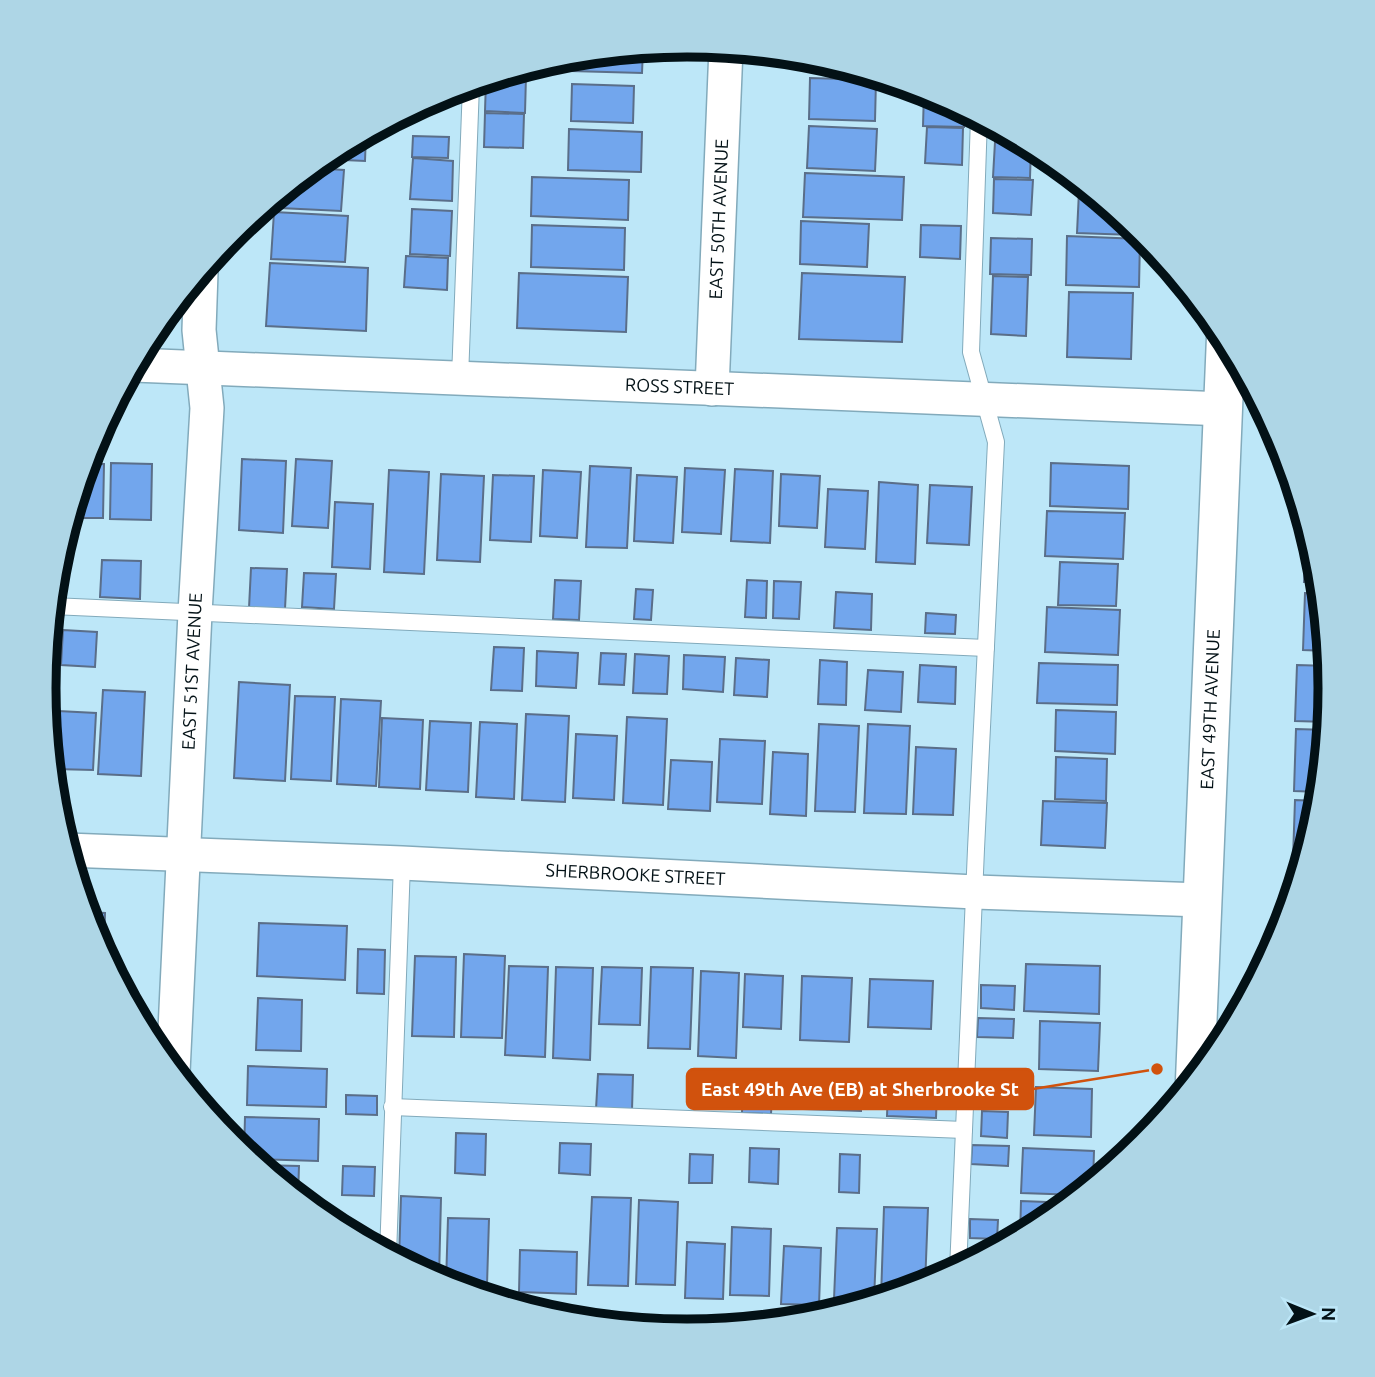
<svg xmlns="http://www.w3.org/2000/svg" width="1375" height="1377" viewBox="0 0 1375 1377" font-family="Ubuntu,sans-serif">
  <rect width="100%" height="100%" fill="#bde7f8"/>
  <g fill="#72a6ed" stroke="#5a6e89" stroke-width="2">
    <path d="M643,49L642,73L571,71V56Z"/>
    <path d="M815,58L868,74L814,72Z"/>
    <path d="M504,75L526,76L525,113L485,111L486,80Z"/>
    <path d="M810,78L876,80L875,121L809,119Z"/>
    <path d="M572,84L634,86L633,123L571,121Z"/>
    <path d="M924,91L964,110V127L923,126Z"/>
    <path d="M485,113L524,114L523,148L484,147Z"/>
    <path d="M809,126L877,129L875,171L807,168Z"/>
    <path d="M927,127L963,128L962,165L925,163Z"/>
    <path d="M569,129L642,132L641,172L568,170Z"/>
    <path d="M366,134L365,161L323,159L330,153Z"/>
    <path d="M413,136L449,137L448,158L412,157Z"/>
    <path d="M995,142L1026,143L1031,146L1030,178L993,177Z"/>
    <path d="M413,158L453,161L452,201L410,199Z"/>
    <path d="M311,168L344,170L341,211L280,208L281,194Z"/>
    <path d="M1064,169L1085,186L1064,185Z"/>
    <path d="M805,173L904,177L902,220L803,217Z"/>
    <path d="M532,177L629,180L628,220L531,216Z"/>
    <path d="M994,179L1033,180L1031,215L993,213Z"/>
    <path d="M1079,191L1092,192L1133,225V235L1077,233Z"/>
    <path d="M412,209L452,211L450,256L410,254Z"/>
    <path d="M274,212L348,216L345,262L271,259Z"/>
    <path d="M801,221L869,224L867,267L800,264Z"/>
    <path d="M532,225L625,228L624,270L531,267Z"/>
    <path d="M921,225L961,226L960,259L920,257Z"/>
    <path d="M1067,236L1140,239L1139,287L1066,285Z"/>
    <path d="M991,238L1032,239L1031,275L990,274Z"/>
    <path d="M406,256L448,258L447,290L404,287Z"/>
    <path d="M270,263L368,268L366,331L266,326Z"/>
    <path d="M519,273L628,277L626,332L517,328Z"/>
    <path d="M802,273L905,277L902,342L799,339Z"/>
    <path d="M993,276L1028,277L1026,336L991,334Z"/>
    <path d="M1069,292L1133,293L1131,359L1067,357Z"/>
    <path d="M242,459L286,461L283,533L239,530Z"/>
    <path d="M296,459L332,461L328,528L292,526Z"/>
    <path d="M111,463L152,464L151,520L110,519Z"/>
    <path d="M1051,463L1129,466L1128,509L1050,506Z"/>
    <path d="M86,464H104L103,518H70Z"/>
    <path d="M590,466L631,468L627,548L586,547Z"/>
    <path d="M685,468L725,470L721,534L682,532Z"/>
    <path d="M735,469L773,471L770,543L731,541Z"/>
    <path d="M389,470L429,472L424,574L384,572Z"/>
    <path d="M543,470L581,472L577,538L540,536Z"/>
    <path d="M441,474L484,476L480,562L437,560Z"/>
    <path d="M781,474L820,476L817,528L779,526Z"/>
    <path d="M493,475L534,476L531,542L490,540Z"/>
    <path d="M637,475L677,477L673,543L634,541Z"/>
    <path d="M879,482L918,485L915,564L876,562Z"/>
    <path d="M930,485L972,487L969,545L927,543Z"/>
    <path d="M828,489L868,491L865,549L825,547Z"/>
    <path d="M335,502L373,504L370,569L332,567Z"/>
    <path d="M1047,511L1125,513L1123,559L1045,556Z"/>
    <path d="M1306,525L1319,563L1321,582H1304Z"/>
    <path d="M102,560L141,561L140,599L100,597Z"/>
    <path d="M1060,562L1118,564L1116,606L1058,605Z"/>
    <path d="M251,568L287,569L285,609L249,608Z"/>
    <path d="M304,573L336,574L334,609L302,607Z"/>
    <path d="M555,580L581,581L579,620L553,619Z"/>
    <path d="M747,580L767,581L766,618L745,617Z"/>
    <path d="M774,581L801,582L799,619L773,618Z"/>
    <path d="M636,589L653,590L651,620L634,619Z"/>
    <path d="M836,592L872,594L871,630L834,628Z"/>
    <path d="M1305,593L1322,594L1328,651L1303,650Z"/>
    <path d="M1047,607L1120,610L1118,655L1045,652Z"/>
    <path d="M926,613L956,615L955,634L925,633Z"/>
    <path d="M63,630L97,632L95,667L61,665Z"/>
    <path d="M494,647L524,648L522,691L491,690Z"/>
    <path d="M537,651L578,653L576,688L536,686Z"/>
    <path d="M601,653L626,654L624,685L599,684Z"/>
    <path d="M635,654L669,656L667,694L633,693Z"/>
    <path d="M684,655L725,657L723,692L683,689Z"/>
    <path d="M736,658L769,660L767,697L734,695Z"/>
    <path d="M820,660L847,662L846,705L818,704Z"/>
    <path d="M1039,663L1118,665L1117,705L1037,703Z"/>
    <path d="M920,665L956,667L955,704L918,702Z"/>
    <path d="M1297,665L1329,666L1331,688L1328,722L1295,721Z"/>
    <path d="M868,670L903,672L901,712L865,710Z"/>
    <path d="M239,682L290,685L285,781L234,778Z"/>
    <path d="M103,690L145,692L141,776L98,774Z"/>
    <path d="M295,696L335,697L331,781L291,779Z"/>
    <path d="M341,699L381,701L376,786L337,784Z"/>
    <path d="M1056,710L1116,712L1115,754L1055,751Z"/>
    <path d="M58,711L96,713L93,770L55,769Z"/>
    <path d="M526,714L569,716L565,802L522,800Z"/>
    <path d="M627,717L667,719L663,805L623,803Z"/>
    <path d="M382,718L423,720L420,789L379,787Z"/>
    <path d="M430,721L471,723L468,792L426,790Z"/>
    <path d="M480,722L517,724L514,799L476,797Z"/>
    <path d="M819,724L859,726L855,812L815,811Z"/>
    <path d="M868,724L910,726L906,814L864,813Z"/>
    <path d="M1296,729L1327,730L1321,792L1294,791Z"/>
    <path d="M576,734L617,736L614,800L573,798Z"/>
    <path d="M720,739L765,741L762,804L717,802Z"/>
    <path d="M916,747L956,749L953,815L913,814Z"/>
    <path d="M773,752L808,754L806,816L770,814Z"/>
    <path d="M1056,757L1107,759L1106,801L1055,799Z"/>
    <path d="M671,760L712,762L710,811L668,809Z"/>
    <path d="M1295,800L1320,801L1319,814L1306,858H1293Z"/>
    <path d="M1043,801L1107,803L1105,848L1041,845Z"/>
    <path d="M1293,871H1302L1292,902Z"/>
    <path d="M86,912L105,913L104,955L93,934Z"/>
    <path d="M259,923L347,926L345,980L257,976Z"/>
    <path d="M358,949L385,950L384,994L357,993Z"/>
    <path d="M464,954L505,956L502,1038L461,1037Z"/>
    <path d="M415,956L456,957L454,1037L412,1036Z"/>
    <path d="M1026,964L1100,966L1099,1014L1024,1011Z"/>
    <path d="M509,966L548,967L545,1057L505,1055Z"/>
    <path d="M556,967L593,968L590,1060L553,1058Z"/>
    <path d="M602,967L642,968L640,1025L599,1024Z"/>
    <path d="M651,967L693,968L690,1049L648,1048Z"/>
    <path d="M701,971L739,973L736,1058L698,1056Z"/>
    <path d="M745,974L783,976L781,1029L743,1027Z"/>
    <path d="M802,976L852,978L849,1042L800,1040Z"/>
    <path d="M870,979L933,981L931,1029L868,1027Z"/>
    <path d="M981,985L1015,986L1014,1010L981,1008Z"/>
    <path d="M258,998L302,1000L301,1051L256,1050Z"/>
    <path d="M978,1018L1014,1019L1013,1038L977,1037Z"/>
    <path d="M1040,1021L1100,1023L1098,1071L1039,1069Z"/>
    <path d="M248,1066L327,1069L326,1107L247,1105Z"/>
    <path d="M805,1072L862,1074L861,1111L804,1109Z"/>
    <path d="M598,1074L633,1075L632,1110L596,1109Z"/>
    <path d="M743,1076L773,1077L771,1114L742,1113Z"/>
    <path d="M1036,1087L1092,1089L1091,1137L1034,1135Z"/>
    <path d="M888,1089L937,1090L936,1118L887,1116Z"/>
    <path d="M346,1095L377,1096V1115L346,1114Z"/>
    <path d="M982,1111L1008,1112L1007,1138L981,1136Z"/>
    <path d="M245,1117L319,1119L318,1161L251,1159L244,1153Z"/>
    <path d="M456,1133L486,1134L485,1175L455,1173Z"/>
    <path d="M560,1143L591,1144L590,1175L559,1173Z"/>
    <path d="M972,1145L1009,1146L1008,1166L971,1164Z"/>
    <path d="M750,1148L779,1149L778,1184L749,1182Z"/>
    <path d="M1023,1148L1094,1151L1093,1184L1080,1195L1021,1193Z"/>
    <path d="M690,1154L713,1155L712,1183H689Z"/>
    <path d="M840,1154L860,1155L859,1193L839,1192Z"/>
    <path d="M258,1165L299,1166L298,1197Z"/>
    <path d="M343,1166L375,1167L374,1196L342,1195Z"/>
    <path d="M401,1196L441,1198L439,1278L430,1277L399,1261Z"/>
    <path d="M592,1197L631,1198L628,1286L588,1285Z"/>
    <path d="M639,1200L678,1202L675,1285L636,1284Z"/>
    <path d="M1021,1201L1071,1203L1045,1224L1020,1237Z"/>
    <path d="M884,1207L928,1208L925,1286L886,1298H881Z"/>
    <path d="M448,1218L489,1219L487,1285L446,1284Z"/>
    <path d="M970,1219L998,1220L997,1239L970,1238Z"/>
    <path d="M732,1227L771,1229L769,1296L730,1295Z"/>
    <path d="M837,1228L877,1229L874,1300L834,1299Z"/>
    <path d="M687,1242L725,1244L723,1299L685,1298Z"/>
    <path d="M784,1246L821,1248L819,1305L781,1304Z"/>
    <path d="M520,1250L577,1252L576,1294L519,1292Z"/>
  </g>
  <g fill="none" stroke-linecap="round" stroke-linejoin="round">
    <defs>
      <g id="lane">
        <path d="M460,378L471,85"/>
        <path d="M52,606L986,648"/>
        <path d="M392,1107L964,1130"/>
        <path d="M388,1255L402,863"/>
        <path d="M958,1270L976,849L996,442L971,352L979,118"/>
      </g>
      <g id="street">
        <path id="s1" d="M134,365L1224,409"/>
        <path id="s2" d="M712,389L726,48"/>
        <path id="s3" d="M67,850L402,863L975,892L1202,900"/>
        <path id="s4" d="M173,1072L195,613L207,408L199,330L201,272"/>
      </g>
      <g id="secondary">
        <path id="s5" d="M1195,1080L1226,337"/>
      </g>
    </defs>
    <use href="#lane" stroke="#82aabb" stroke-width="18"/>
    <use href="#street" stroke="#82aabb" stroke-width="36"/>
    <use href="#secondary" stroke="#82aabb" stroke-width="41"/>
    <use href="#lane" stroke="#fff" stroke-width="16"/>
    <use href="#street" stroke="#fff" stroke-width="33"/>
    <use href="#secondary" stroke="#fff" stroke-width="38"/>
  </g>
  <g text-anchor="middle" stroke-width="5" stroke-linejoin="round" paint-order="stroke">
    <g font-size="18" fill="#031116" stroke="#bde7f8">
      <text dy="6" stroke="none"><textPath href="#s2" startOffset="170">EAST 50TH AVENUE</textPath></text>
      <text dy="6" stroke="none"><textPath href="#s1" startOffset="546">ROSS STREET</textPath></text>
      <text dy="6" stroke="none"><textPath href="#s4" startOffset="401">EAST 51ST AVENUE</textPath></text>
      <text dy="6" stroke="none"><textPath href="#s5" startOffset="371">EAST 49TH AVENUE</textPath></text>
      <text dy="6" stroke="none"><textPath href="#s3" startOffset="569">SHERBROOKE STREET</textPath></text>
    </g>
  </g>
  <path d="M0 0H1375V1377H0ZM56 688a631 631 0 1 1 1262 0a631 631 0 1 1-1262 0Z" fill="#aed6e6" fill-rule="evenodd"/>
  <path fill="none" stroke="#031116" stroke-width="9" d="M56 688a631 631 0 1 1 1262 0a631 631 0 1 1-1262 0Z"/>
  <path fill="none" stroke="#d1520d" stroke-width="2.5" d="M1157 1069L1033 1089"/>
  <circle fill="#d1520d" stroke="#bde7f8" stroke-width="2.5" cx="1157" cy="1069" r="7"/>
  <rect fill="#d1520d" stroke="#d1520d" stroke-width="2.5" x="687" y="1069" width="346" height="40" rx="7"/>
  <g font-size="19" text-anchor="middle" font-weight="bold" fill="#fff">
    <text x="860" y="1096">East 49th Ave (EB) at Sherbrooke St</text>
  </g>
  <g transform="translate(1312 1314) rotate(91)" stroke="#bde7f8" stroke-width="5" paint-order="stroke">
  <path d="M0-5L12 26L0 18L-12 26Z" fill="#031116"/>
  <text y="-10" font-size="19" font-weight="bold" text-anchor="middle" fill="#031116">N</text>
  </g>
</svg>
